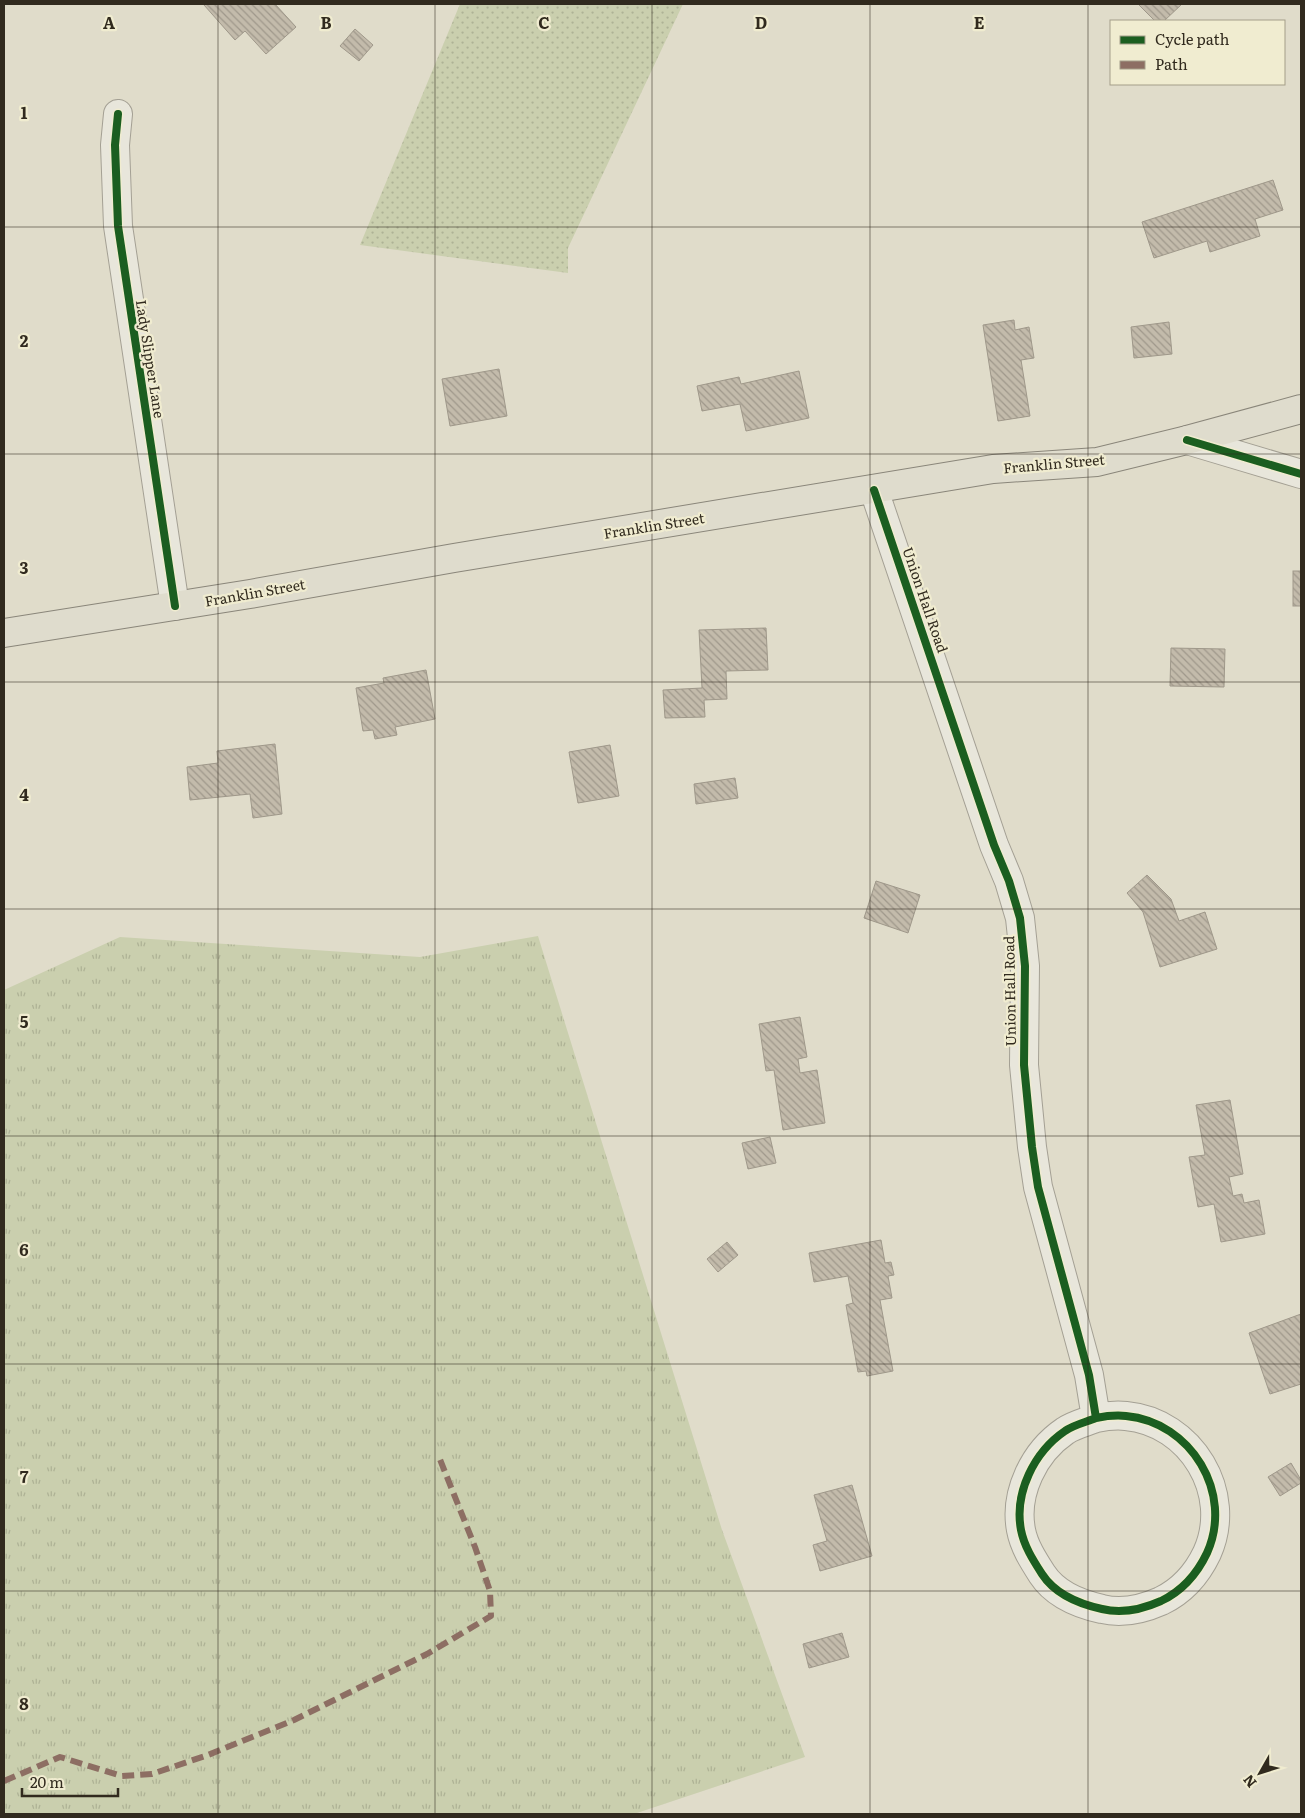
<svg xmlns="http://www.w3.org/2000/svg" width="1305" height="1818" viewBox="0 0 1305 1818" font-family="Literata,serif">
  <defs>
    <pattern id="grass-tufts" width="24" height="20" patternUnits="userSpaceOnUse" patternTransform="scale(1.25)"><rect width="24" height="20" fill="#cacfae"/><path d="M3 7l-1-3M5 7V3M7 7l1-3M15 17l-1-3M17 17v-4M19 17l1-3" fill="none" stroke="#aeb295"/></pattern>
    <pattern id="park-dots" width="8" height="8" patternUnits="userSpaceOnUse" patternTransform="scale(1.25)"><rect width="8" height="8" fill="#cacfae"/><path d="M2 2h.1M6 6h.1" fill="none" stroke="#aeb295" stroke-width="1.8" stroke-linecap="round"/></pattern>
    <pattern id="building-back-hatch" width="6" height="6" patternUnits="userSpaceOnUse" patternTransform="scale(1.25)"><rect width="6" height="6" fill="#c3bbab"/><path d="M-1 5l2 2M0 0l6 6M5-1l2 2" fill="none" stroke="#9f988b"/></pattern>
  </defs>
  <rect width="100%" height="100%" fill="#e0dcca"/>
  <path fill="url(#grass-tufts)" d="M538,936L722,1530L805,1757L634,1814H4V990L120,937L420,957Z"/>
  <path fill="url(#park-dots)" d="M460,4H683L568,248V273L360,245Z"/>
  <g fill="url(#building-back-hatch)" stroke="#9f988a">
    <path d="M205,4H275L296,27L266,54L245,31L235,40L204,5Z"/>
    <path d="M1138,4H1182L1164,21H1155Z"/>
    <path d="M355,29L373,45L359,61L340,46Z"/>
    <path d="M1273,180L1283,210L1255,219L1260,236L1210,252L1207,241L1154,258L1142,222Z"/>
    <path d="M1014,320L1015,330L1029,327L1034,358L1021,360L1030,416L998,421L983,325Z"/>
    <path d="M1169,322L1172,354L1134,358L1131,327Z"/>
    <path d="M499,369L507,416L450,426L442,379Z"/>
    <path d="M799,371L809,418L746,431L740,404L702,411L697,386L739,377L741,384Z"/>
    <rect x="1293" y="571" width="8" height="35"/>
    <path d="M766,628L768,670L726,671L727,699L704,700L705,717L665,718L663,690L702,688L699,630Z"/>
    <path d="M1171,648L1225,649L1224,687L1170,686Z"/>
    <path d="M426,670L435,719L395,727L397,735L375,739L373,730L363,731L356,688L384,683L383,678Z"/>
    <path d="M275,744L282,814L253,818L250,794L190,800L187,767L218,763L217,751Z"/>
    <path d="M610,745L619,796L578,803L569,752Z"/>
    <path d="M735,778L738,798L696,804L694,784Z"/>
    <path d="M1147,875L1171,899L1179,921L1205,912L1217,949L1160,967L1143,912L1127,893Z"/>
    <path d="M876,881L920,895L908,933L864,918Z"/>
    <path d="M800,1017L807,1057L798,1059L800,1073L817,1070L825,1123L783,1130L774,1070L766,1071L759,1024Z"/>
    <path d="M1230,1100L1243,1174L1229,1177L1233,1196L1242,1194L1244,1203L1259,1200L1265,1234L1221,1242L1214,1204L1198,1207L1189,1157L1205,1155L1196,1105Z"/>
    <path d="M770,1137L776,1163L748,1169L742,1143Z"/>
    <path d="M881,1240L885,1263L891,1262L894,1275L888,1276L892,1298L880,1300L893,1371L867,1376L866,1371L858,1372L846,1305L853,1303L848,1276L814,1282L809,1253Z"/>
    <path d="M727,1242L738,1255L718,1272L707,1259Z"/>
    <path d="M1301,1314V1384L1270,1394L1249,1333Z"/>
    <path d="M1291,1463L1301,1480V1483L1280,1496L1268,1477Z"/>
    <path d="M852,1485L872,1556L820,1571L813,1545L827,1541L814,1495Z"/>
    <path d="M842,1633L849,1657L809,1668L803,1644Z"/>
  </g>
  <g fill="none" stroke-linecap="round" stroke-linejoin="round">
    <defs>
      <g id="minor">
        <path d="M118,114L115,145L118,226L175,606"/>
        <path d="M1187,440L1301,474"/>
        <path d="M874,490L994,845L1009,881L1020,918L1025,966L1024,1065L1032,1147L1038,1187L1089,1375L1096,1418C1106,1416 1116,1415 1126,1416C1191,1422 1234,1493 1207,1553C1197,1574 1182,1591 1161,1601C1143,1609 1122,1614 1102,1609C1079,1604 1055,1594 1042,1574C1033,1560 1024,1546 1021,1530C1014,1493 1034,1452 1065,1431C1073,1425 1086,1422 1096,1418"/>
      </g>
      <path id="major" d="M4,633L250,594L454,558L993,469L1097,462L1187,440L1301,409"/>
    </defs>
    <use href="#minor" stroke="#a4a094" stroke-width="30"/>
    <use href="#major" stroke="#8a867a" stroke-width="30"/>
    <use href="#minor" stroke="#e8e6db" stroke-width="28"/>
    <use href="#major" stroke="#dfdccd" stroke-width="28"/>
    <path stroke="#8d6e63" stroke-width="6" stroke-dasharray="12 6" stroke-linecap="butt" d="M4,1781L60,1757L122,1776L152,1774L208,1755L294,1720L427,1654L491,1616L490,1591L475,1547L439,1457"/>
    <defs>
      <g id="cycleway">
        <path d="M118,114L115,145L118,226L175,606"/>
        <path d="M1187,440L1301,474"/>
        <path d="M874,490L994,845L1009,881L1020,918L1025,966L1024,1065L1032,1147L1038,1187L1089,1375L1096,1418C1106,1416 1116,1415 1126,1416C1191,1422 1234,1493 1207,1553C1197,1574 1182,1591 1161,1601C1143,1609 1122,1614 1102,1609C1079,1604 1055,1594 1042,1574C1033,1560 1024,1546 1021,1530C1014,1493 1034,1452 1065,1431C1073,1425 1086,1422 1096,1418"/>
      </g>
    </defs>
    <use href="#cycleway" stroke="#f0ecd0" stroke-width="11"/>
    <use href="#cycleway" stroke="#1b5e20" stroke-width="8"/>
  </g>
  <path fill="none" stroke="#312a1e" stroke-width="1" stroke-opacity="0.55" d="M218,4V1814M435,4V1814M652,4V1814M870,4V1814M1088,4V1814M4,227H1301M4,454H1301M4,682H1301M4,909H1301M4,1136H1301M4,1364H1301M4,1591H1301"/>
  <g text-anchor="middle" stroke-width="4.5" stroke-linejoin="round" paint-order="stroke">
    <g font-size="14" fill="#312a1e" stroke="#f0ecd0">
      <text transform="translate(150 359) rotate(81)" y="5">Lady Slipper Lane</text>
      <text transform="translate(1054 464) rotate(-5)" y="5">Franklin Street</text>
      <text transform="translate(654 526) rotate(-9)" y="5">Franklin Street</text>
      <text transform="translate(255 593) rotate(-10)" y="5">Franklin Street</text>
      <text transform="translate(925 600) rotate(71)" y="5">Union Hall Road</text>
      <text transform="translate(1010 991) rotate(-91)" y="5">Union Hall Road</text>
    </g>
  </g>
  <g font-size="16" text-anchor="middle" font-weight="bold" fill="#312a1e" stroke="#f0ecd0" stroke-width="4.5" stroke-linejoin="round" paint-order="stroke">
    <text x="109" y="29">A</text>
    <text x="326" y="29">B</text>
    <text x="544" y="29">C</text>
    <text x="761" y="29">D</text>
    <text x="979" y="29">E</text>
    <text x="24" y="119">1</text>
    <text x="24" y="347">2</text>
    <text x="24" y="574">3</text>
    <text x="24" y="801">4</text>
    <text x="24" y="1028">5</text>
    <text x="24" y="1256">6</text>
    <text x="24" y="1483">7</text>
    <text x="24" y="1710">8</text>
  </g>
  <rect width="1305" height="1818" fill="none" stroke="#312a1e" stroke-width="10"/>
  <rect x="1110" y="20" width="175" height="65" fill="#f0ecd0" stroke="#a49e89"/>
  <rect x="1120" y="36" width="25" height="8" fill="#1b5e20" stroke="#a49e89"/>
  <text x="1155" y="45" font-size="15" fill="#312a1e">Cycle path</text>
  <rect x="1120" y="61" width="25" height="8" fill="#8d6e63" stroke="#a49e89"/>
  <text x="1155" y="70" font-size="15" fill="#312a1e">Path</text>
  <g transform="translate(1260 1773) rotate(231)" stroke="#f0ecd0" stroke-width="4" paint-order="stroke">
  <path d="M0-4L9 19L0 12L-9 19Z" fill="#312a1e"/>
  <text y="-8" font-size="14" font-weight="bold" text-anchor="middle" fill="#312a1e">N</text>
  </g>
  <path d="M22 1788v8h96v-8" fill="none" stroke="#312a1e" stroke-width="2.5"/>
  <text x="30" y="1788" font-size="15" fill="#312a1e" stroke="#f0ecd0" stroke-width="4" paint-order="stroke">20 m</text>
</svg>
